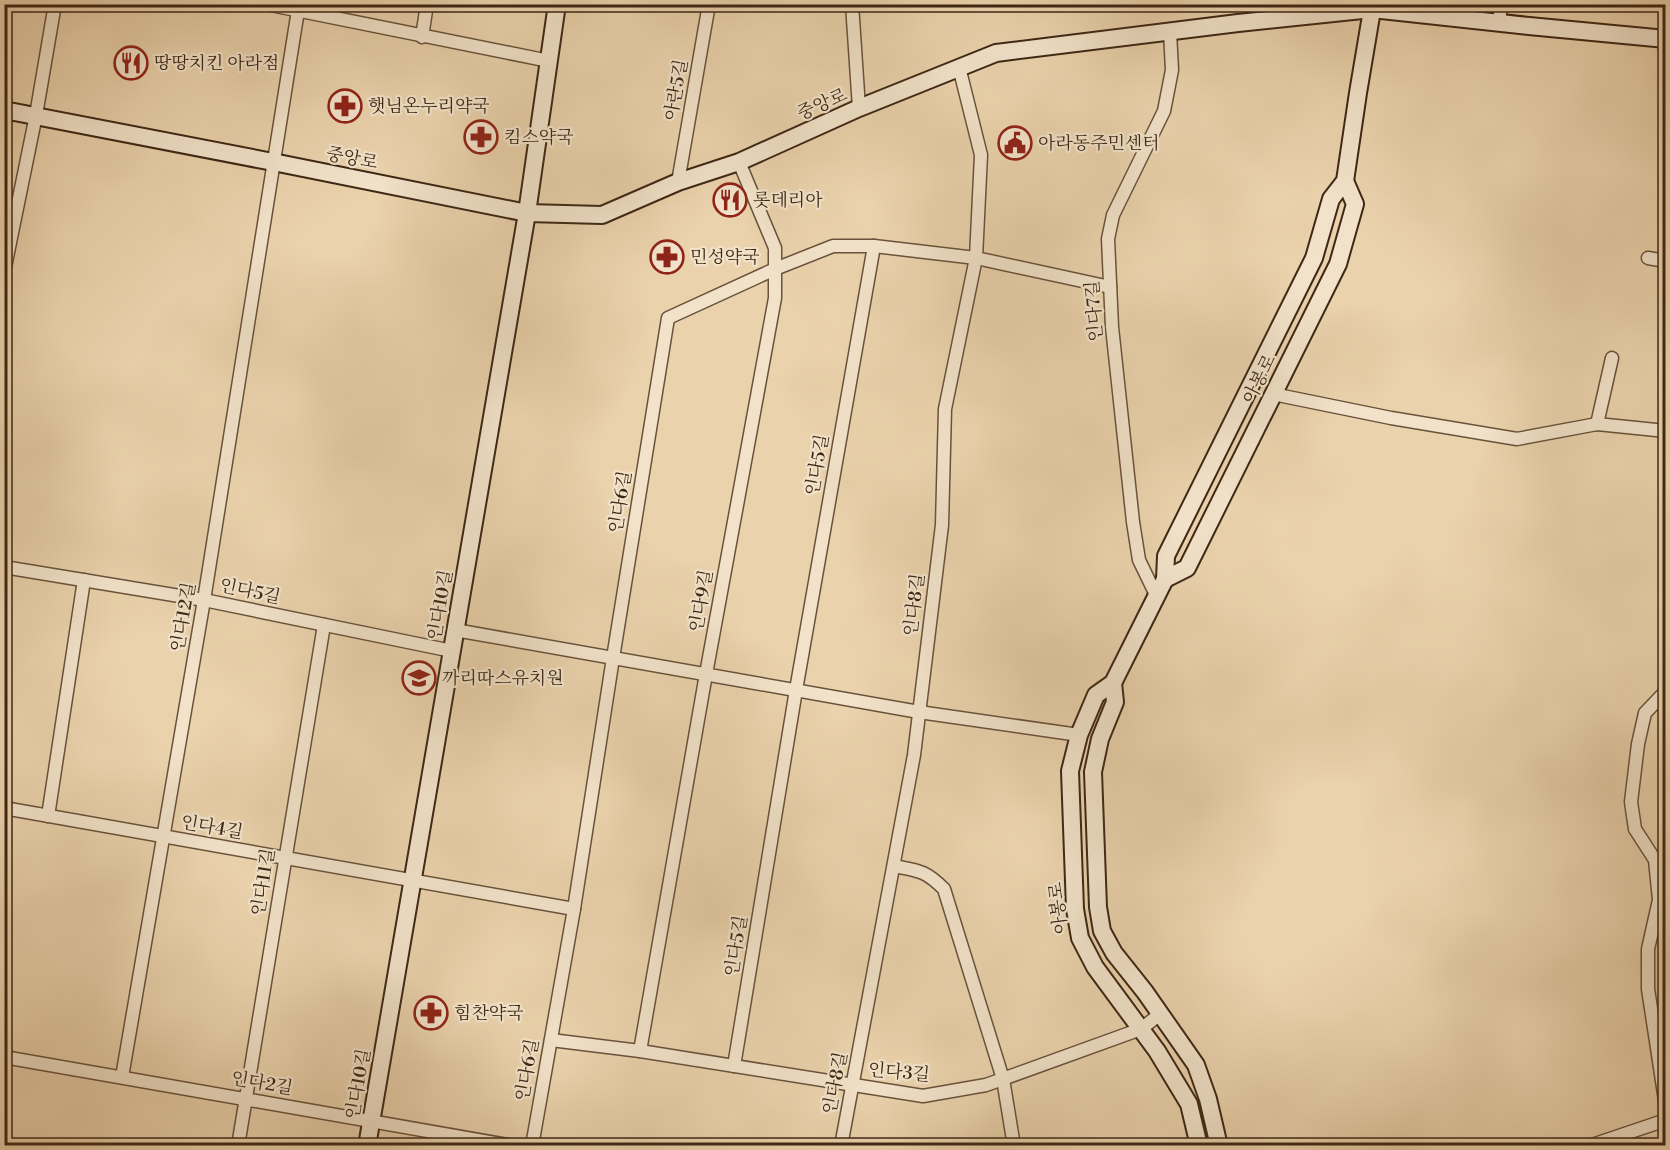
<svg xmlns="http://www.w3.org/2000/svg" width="1670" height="1150" viewBox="0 0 1670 1150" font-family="'Libre Bodoni','Noto Serif KR',serif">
  <rect width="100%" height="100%" fill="#ead2ac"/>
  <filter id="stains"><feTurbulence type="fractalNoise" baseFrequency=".00333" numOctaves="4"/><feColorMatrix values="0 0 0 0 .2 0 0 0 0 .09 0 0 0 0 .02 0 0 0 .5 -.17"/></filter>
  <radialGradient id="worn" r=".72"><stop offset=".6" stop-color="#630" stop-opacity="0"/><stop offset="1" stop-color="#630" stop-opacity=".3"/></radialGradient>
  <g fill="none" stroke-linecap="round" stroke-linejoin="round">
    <defs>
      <g id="street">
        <path d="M266,4L549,61"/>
        <path d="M852,4L859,108"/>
        <path d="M1499,23L1501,4"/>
        <path d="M422,37L427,4"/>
        <path d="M678,182L709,4"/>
        <path d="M1648,258L1666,261"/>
        <path d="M4,272L36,115L55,4"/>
        <path d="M1273,394L1391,418L1517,439L1597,424L1666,431"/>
        <path d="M1597,424L1612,358"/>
        <path d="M4,567L204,600L452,651"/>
        <path d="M1156,595L1139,560L1133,522L1112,327L1108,239L1113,215L1164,111L1172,70L1170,32"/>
        <path d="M455,630L919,712L1079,735"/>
        <path d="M1666,691L1645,713L1638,744L1631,802L1635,829L1655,860L1659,900L1648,949V989L1666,1107"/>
        <path d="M4,808L574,909"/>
        <path d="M48,816L84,580"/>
        <path d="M894,866C919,871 925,870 944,889L1003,1079L1014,1146"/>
        <path d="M551,1040L640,1051L923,1096L986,1085L1141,1029L1160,1014"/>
        <path d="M640,1051L706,674L775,298V248L739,162"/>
        <path d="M4,1057L513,1146"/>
        <path d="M734,1066L796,690L874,246"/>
        <path d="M122,1077L204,600L299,4"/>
        <path d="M238,1146L324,625"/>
        <path d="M532,1146L574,909L613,658L668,318L775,269L833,246H874L976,258L1110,287"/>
        <path d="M841,1146L914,755L942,525L945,409L976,258L981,155L959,67"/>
        <path d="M1589,1146L1666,1120"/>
      </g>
      <g id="secondary">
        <path d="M4,110L273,162L527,213L602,215L678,182L739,162L859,108L996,53L1238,23L1372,9L1529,26L1666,39"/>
        <path d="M1165,579L1187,568L1338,264L1355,204L1345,181"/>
        <path d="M1113,683L1115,702L1100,739L1093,772L1098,907L1102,931L1114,953L1145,992L1196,1065L1208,1099L1219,1146"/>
        <path d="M367,1146L527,213L557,4"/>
        <path d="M1199,1146L1189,1104L1157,1051L1095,967L1080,938L1075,909L1070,771L1079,735L1096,695L1113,683L1165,579L1166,556L1314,258L1331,199L1345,181L1358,93L1373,4"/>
      </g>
    </defs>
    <use href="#street" stroke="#69523b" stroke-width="15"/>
    <use href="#secondary" stroke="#3e2715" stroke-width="20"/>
    <use href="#street" stroke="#f1e2c9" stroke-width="12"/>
    <use href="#secondary" stroke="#f1e2c9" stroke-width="16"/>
  </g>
  <defs>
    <symbol id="restaurant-ring" viewBox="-11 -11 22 22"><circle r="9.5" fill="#f1e2c9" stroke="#8f2418" stroke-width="1.5"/><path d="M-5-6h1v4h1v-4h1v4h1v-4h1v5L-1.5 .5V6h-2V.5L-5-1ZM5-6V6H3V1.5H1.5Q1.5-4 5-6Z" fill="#8f2418"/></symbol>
    <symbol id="pharmacy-ring" viewBox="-11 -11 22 22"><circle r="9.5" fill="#f1e2c9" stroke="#8f2418" stroke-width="1.5"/><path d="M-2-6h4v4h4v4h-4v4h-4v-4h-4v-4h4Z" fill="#8f2418"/></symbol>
    <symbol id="civic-ring" viewBox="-11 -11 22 22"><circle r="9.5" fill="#f1e2c9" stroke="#8f2418" stroke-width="1.5"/><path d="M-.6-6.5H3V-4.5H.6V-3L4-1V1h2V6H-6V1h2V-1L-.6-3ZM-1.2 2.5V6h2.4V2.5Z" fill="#8f2418"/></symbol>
    <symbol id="school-ring" viewBox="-11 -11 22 22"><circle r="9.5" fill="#f1e2c9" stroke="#8f2418" stroke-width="1.5"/><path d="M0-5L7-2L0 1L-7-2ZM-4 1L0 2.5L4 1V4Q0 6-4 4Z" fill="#8f2418"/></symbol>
  </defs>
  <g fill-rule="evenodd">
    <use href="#restaurant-ring" x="112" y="44" width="38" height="38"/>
    <use href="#pharmacy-ring" x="326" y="87" width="38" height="38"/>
    <use href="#pharmacy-ring" x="462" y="118" width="38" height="38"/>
    <use href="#civic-ring" x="996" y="124" width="38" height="38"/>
    <use href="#restaurant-ring" x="711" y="181" width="38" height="38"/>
    <use href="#pharmacy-ring" x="648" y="238" width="38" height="38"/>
    <use href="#school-ring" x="400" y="659" width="38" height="38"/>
    <use href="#pharmacy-ring" x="412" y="994" width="38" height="38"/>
  </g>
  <g text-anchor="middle" stroke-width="4.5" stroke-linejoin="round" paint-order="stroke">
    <g font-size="18" fill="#3e2715" stroke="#f1e2c9" text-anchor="start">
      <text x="154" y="69">땅땅치킨 아라점</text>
      <text x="368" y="112">햇님온누리약국</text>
      <text x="504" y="143">킴스약국</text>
      <text x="1038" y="149">아라동주민센터</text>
      <text x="753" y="206">롯데리아</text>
      <text x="690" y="263">민성약국</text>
      <text x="442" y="684">까리따스유치원</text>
      <text x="454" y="1019">힘찬약국</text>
    </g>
    <g font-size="18" fill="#3e2715" stroke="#f1e2c9">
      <text transform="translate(676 90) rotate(-80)" y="6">아란5길</text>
      <text transform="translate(822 104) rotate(-24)" y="6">중앙로</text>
      <text transform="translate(352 158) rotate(11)" y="6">중앙로</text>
      <text transform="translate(1094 311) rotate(-94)" y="6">인다7길</text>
      <text transform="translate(1259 379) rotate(-64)" y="6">아봉로</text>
      <text transform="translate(817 465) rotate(-80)" y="6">인다5길</text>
      <text transform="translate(620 502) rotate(-81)" y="6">인다6길</text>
      <text transform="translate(250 591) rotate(12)" y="6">인다5길</text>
      <text transform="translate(701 601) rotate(-80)" y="6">인다9길</text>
      <text transform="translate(440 605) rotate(-80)" y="6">인다10길</text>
      <text transform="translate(914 605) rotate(-83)" y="6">인다8길</text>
      <text transform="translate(183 617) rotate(-80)" y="6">인다12길</text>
      <text transform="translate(212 827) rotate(10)" y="6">인다4길</text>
      <text transform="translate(263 882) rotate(-81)" y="6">인다11길</text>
      <text transform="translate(1058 908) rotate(-97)" y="6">아봉로</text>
      <text transform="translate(736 946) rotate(-81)" y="6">인다5길</text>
      <text transform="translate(527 1070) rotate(-80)" y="6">인다6길</text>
      <text transform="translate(899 1072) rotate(5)" y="6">인다3길</text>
      <text transform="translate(262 1083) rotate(10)" y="6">인다2길</text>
      <text transform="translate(835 1083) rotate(-79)" y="6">인다8길</text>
      <text transform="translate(358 1084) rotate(-80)" y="6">인다10길</text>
    </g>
  </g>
  <rect width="1670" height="1150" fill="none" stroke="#ead2ac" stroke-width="24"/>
  <rect x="6" y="6" width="1658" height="1138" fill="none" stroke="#3e2715" stroke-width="3"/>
  <rect x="12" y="12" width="1646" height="1126" fill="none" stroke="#3e2715" stroke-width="1.5"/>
  <rect width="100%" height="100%" filter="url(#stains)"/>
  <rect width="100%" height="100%" fill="url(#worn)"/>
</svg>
